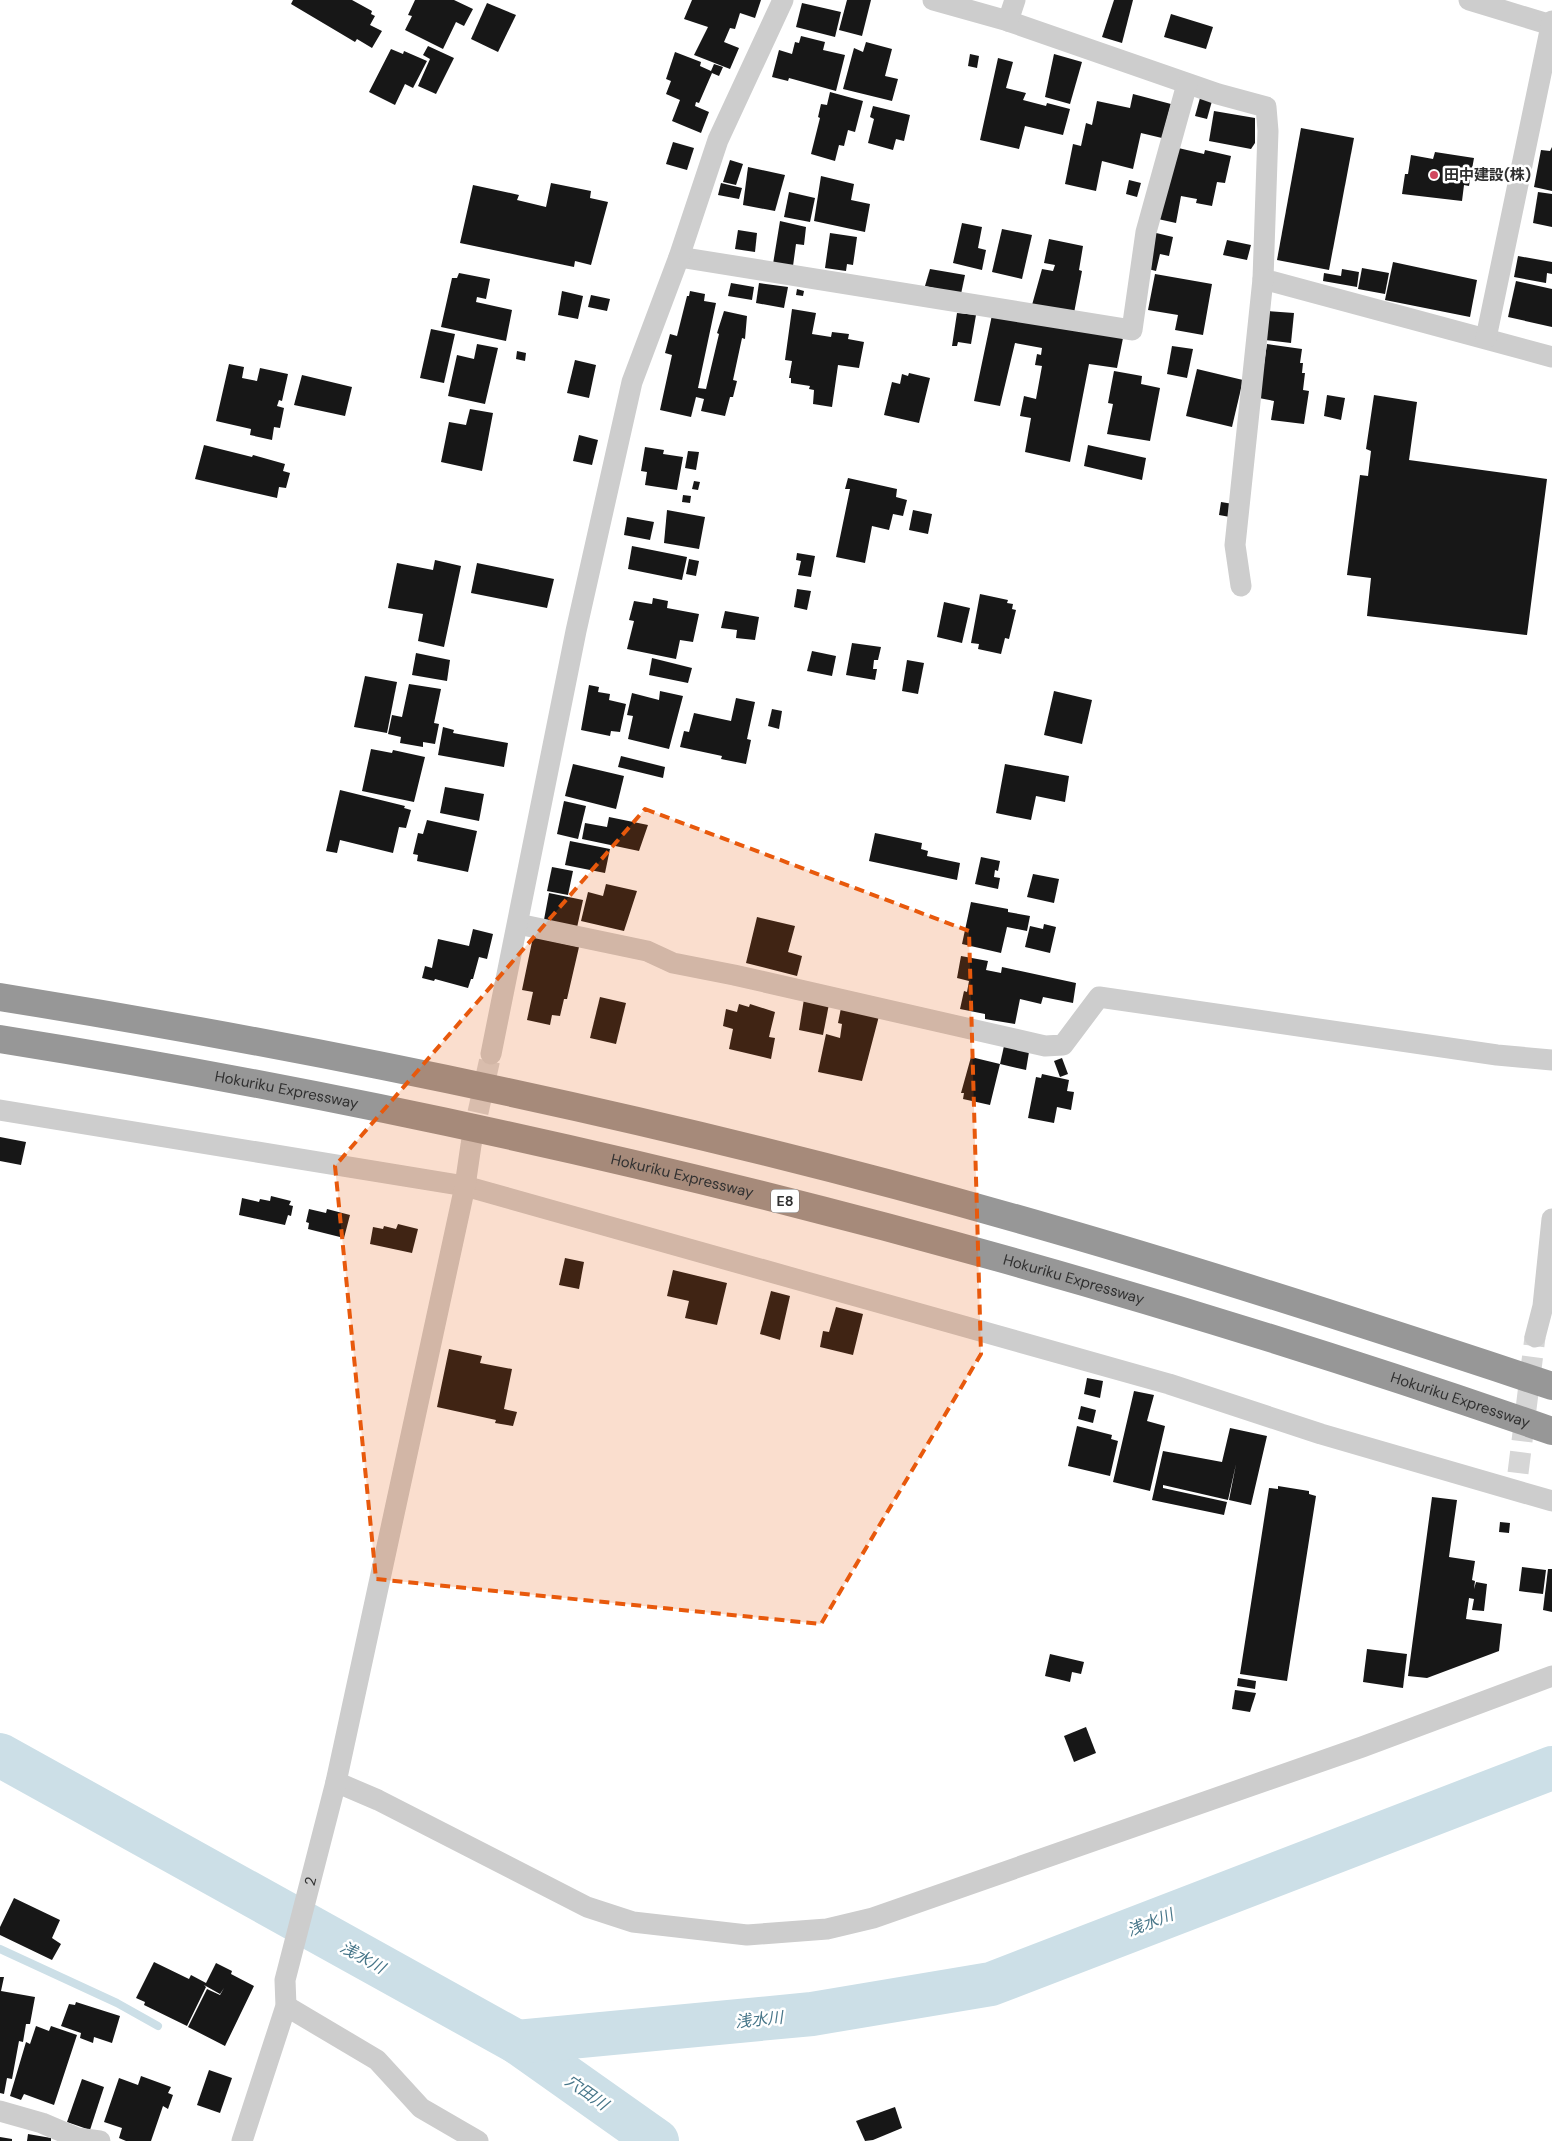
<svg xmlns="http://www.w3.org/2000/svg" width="1552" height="2141" viewBox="0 0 1552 2141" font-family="'DM Sans','Noto Sans JP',sans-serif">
  <rect width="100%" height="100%" fill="#fff"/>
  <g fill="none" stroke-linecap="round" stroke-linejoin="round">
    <path stroke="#ccdfe7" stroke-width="8" d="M0,1949L117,2003L158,2026"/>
    <g stroke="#ccdfe7" stroke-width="44">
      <path d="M0,1755L517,2042L657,2141"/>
      <path d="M517,2042L812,2014L991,1984L1552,1768"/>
    </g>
  </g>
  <g fill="#171717">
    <path d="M293,0H352L372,11L371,14L375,16L370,25L382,31L372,48L357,39L355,42L291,4Z"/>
    <path d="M415,0H454L473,9L464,26L456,22L443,49L405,30L412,16L408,15Z"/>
    <path d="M692,0H761L755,18L740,13L735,29L730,28L724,42L739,48L730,69L694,55L708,27L684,19Z"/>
    <path d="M847,0H871L862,36L839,30Z"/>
    <path d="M1114,0H1133L1122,43L1102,37Z"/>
    <path d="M487,3L516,15L498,52L471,39Z"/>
    <path d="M802,3L841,12L835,37L796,27Z"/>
    <path d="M1171,14L1213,27L1206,49L1164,37Z"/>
    <path d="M801,36L825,42L823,50L845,55L836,91L789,78L788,81L772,77L779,50L792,54L795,42L799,43Z"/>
    <path d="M866,42L892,49L885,76L898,79L892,101L843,89L854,48L863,52Z"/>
    <path d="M428,46L454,58L436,94L418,86L430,59L423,55Z"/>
    <path d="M391,49L403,54L404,51L427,61L413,88L405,84L395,105L369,92Z"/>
    <path d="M675,52L701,62L700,66L711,71L714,64L723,67L719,76L712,73L699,103L696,102L695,106L709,112L701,133L672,121L680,100L666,94L671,81L666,79Z"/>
    <path d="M970,54L979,56L977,68L968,66Z"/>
    <path d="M1054,54L1082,62L1070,104L1045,97Z"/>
    <path d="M998,58L1013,62L1006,88L1026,93L1023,100L1046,106L1047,103L1070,109L1063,135L1025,126L1019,149L980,140Z"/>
    <path d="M830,92L863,101L855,132L848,130L844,146L839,145L835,161L811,154L820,118L818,117L821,104L827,105Z"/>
    <path d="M1133,94L1171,104L1162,138L1141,133L1133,169L1102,161L1096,191L1065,184L1073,144L1081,146L1086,123L1092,125L1097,101L1130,108Z"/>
    <path d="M1200,98L1212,101L1207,119L1195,116Z"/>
    <path d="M873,106L910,115L904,141L896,139L893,150L868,143L874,119L870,117Z"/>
    <path d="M1214,111L1255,118V143L1251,149L1209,141Z"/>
    <path d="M1301,128L1354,138L1329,270L1277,260Z"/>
    <path d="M673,142L694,148L687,170L666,164Z"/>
    <path d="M1174,147L1204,154L1205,150L1231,156L1225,183L1217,182L1212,206L1196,203L1197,199L1181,196L1176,223L1158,219Z"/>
    <path d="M1552,147V191L1534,187L1541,150L1550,151Z"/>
    <path d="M1435,152L1474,158L1469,186L1464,185L1462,201L1402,194L1405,174H1408L1411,155L1433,159Z"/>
    <path d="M730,160L743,164L736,185L723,182Z"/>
    <path d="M748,167L785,175L775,211L743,205Z"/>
    <path d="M821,176L854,184L851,200L870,204L865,232L814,221Z"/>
    <path d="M1129,180L1141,183L1137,197L1126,194Z"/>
    <path d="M551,183L591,191L590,198L608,202L591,265L575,261L574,267L460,243L473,185L519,195L517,200L546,207Z"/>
    <path d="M721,183L742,188L739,199L718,195Z"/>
    <path d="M789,192L815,198L810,222L784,217Z"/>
    <path d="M1538,192L1552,194V227L1533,223Z"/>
    <path d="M780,221L806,227L804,245L796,244L793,266L773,264Z"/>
    <path d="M962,223L982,227L978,248L986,250L982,270L953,263Z"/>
    <path d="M1002,229L1032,235L1022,279L992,272Z"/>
    <path d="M738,230L757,233L755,252L735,249Z"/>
    <path d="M1152,232L1173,237L1169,256L1160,254L1156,271L1144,268Z"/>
    <path d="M830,233L857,237L853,265L847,264L846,271L825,268Z"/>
    <path d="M1049,239L1083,246L1079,270L1082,271L1074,313L1032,305L1042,269L1053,271L1055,265L1044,263Z"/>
    <path d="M1227,240L1251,245L1247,260L1223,255Z"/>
    <path d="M1518,256L1552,262V274L1547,273L1546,283L1514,277Z"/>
    <path d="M1393,262L1477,280L1470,317L1385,300Z"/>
    <path d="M1362,268L1389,273L1385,294L1358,289Z"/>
    <path d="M930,269L965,275L961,294L925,286Z"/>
    <path d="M1342,269L1359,272L1357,287L1323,281L1324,273L1341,276Z"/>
    <path d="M459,273L490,279L486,299L477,297L476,302L512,310L506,341L441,327L452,278H457Z"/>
    <path d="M1155,274L1212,284L1203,335L1175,330L1178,315L1148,310Z"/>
    <path d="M1516,281L1552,289V327L1508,317Z"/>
    <path d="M731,283L754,287L752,300L728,296Z"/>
    <path d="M759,283L788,287L784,308L756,303Z"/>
    <path d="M797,289L804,291L803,296L796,295Z"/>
    <path d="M562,291L583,296L578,319L558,315Z"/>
    <path d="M690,291L705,294L704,301L716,303L698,388L706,389L719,334L717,333L724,311L747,316L745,339L742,338L733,380L737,381L733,397H730L725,416L701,411L704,399L696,397L691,417L660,410L672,355L665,353L670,334L677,336L687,296H689Z"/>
    <path d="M591,295L610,299L607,311L588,307Z"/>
    <path d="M792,309L816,313L812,334L831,337L832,332L849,334L848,339L864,342L859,368L838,365L832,407L813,404L814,390L809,389L810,386L791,383V378H789L792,361L785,360Z"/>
    <path d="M1268,311L1294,313L1291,343L1265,340Z"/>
    <path d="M957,313L976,315L971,344L958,342L957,346H952Z"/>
    <path d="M992,315L1123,338L1117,368L1089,364L1070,462L1025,452L1031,418L1020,416L1024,396L1036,399L1042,366L1035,365L1037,354L1041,355L1042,348L1015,343L1000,406L974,401Z"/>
    <path d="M431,329L455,334L444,383L420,378Z"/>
    <path d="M477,344L498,348L485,404L448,396L457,355L474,359Z"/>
    <path d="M1267,344L1302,349L1300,363H1303L1302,373H1305L1303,390L1309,391L1304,424L1271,420L1274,401L1259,398Z"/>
    <path d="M1172,346L1193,349L1187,378L1167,374Z"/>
    <path d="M517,351L526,353L525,361L516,359Z"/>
    <path d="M575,360L596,365L589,398L567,393Z"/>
    <path d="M229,364L244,367L242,378L257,381L260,368L288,374L282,401L279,400L277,406L284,408L280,428L274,427L272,440L250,435L251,429L216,421Z"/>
    <path d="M1197,369L1243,380L1232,427L1186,416Z"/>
    <path d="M1114,371L1142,376L1141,384L1160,388L1150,441L1107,434L1113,404L1108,403Z"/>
    <path d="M909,373L930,378L919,423L884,415L892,382L900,384L902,374L908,376Z"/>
    <path d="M302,375L352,387L345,416L294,405Z"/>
    <path d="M1327,395L1345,398L1341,420L1324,416Z"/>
    <path d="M1374,395L1417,402L1409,460L1547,479L1527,635L1367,616L1371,578L1347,575L1360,475L1368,476L1371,451L1366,449Z"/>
    <path d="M470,409L493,413L482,471L441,462L449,422L466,425Z"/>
    <path d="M579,435L598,440L592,465L573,461Z"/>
    <path d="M204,445L252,457L253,455L285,464L283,471L290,473L286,488L279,487L277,498L195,479Z"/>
    <path d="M1088,445L1146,458L1142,480L1084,466Z"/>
    <path d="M645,447L664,450L663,454L683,457L677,490L645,485L647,472L641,471Z"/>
    <path d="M688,451L699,452L696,470L685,468Z"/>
    <path d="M848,478L897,489L896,497L907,500L903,516L893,514L889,530L872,526L865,563L836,557L850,489H845Z"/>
    <path d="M694,481L700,482L698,490L692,489Z"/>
    <path d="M683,495L691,496L690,503L682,502Z"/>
    <path d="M1221,502L1233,504L1230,517L1219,515Z"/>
    <path d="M667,510L705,517L699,549L664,543Z"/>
    <path d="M913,510L932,514L928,534L909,530Z"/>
    <path d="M627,517L654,522L650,540L624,535Z"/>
    <path d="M632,546L687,557L682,580L628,569Z"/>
    <path d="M797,553L815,556L811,577L798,575L801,561L796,560Z"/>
    <path d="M689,559L699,561L696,576L686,574Z"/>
    <path d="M435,560L461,566L444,647L418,641L423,614L388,608L397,563L433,570Z"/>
    <path d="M477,563L554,579L547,608L471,593Z"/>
    <path d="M797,589L811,591L807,610L794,607Z"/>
    <path d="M980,594L1008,600L1007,603L1013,604L1012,609L1016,610L1009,639L1005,638L1001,654L978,649L979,644L971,643Z"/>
    <path d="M653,598L668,601L667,608L699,614L693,642L680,640L676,659L627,649L634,621L629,620L634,601L652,604Z"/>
    <path d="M944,602L970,608L962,643L937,637Z"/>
    <path d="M725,611L759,617L755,640L736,638L737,630L721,628Z"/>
    <path d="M852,643L881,647L878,660H874L873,669H877L875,680L846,675Z"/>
    <path d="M812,651L836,656L832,676L807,671Z"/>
    <path d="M416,653L450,660L447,681L412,675Z"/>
    <path d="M652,658L692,668L688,683L649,675Z"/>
    <path d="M907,660L924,663L918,694L902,691Z"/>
    <path d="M365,676L397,682L387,733L354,727Z"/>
    <path d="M409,684L441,689L434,723L439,724L435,744L423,742V747L400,743L401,737L388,734L392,715L402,717Z"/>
    <path d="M589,685L599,687L598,692L610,694L609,700L626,704L620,732L611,731L610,736L581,730Z"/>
    <path d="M660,691L683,696L669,749L628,739L633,716L627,715L632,693L659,700Z"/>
    <path d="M1054,691L1092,700L1082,744L1044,735Z"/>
    <path d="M736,698L755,702L747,739L751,740L746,764L721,759L722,756L680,747L684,731L689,732L694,713L731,721Z"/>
    <path d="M772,709L782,711L779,729L768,726Z"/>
    <path d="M443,727L454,730L453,733L508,743L504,767L438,755Z"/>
    <path d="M371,749L392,753L393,750L425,757L414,802L362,791Z"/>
    <path d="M621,756L665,767L663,778L618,767Z"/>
    <path d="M573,764L624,776L616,809L565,796Z"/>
    <path d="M1005,764L1069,776L1065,802L1036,796L1031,820L996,813Z"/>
    <path d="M445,787L484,794L479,821L440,813Z"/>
    <path d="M340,790L405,806L404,808L411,810L406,828L399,827L393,853L340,840L337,853L326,851Z"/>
    <path d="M564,801L586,806L578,839L557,834Z"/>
    <path d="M609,817L648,825L639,851L582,839L585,823L607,827Z"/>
    <path d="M427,820L477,831L468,872L417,861L418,855L413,854L418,833L423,834Z"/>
    <path d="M875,833L922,843L921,849L928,851L927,856L960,863L957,880L869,861Z"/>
    <path d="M570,841L610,849L605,873L565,865Z"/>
    <path d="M981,857L1000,861L998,871L995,870L994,877L1000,878L998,889L975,884Z"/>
    <path d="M552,867L573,871L568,895L547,891Z"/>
    <path d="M1033,874L1059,879L1054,903L1027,897Z"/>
    <path d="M606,884L637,891L624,931L581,921L588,892L603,896Z"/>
    <path d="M549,893L583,900L576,932L543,925Z"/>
    <path d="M971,902L1008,909V912L1030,916L1027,931L1007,927L1001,953L962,944Z"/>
    <path d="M757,917L795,926L788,952L802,956L797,976L746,963Z"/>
    <path d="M1044,924L1056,927L1050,953L1025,947L1030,926L1043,929Z"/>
    <path d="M473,929L493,934L487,959L479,957L473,979H471L468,988L435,979L434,981L422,978L425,966L432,968L438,939L469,946Z"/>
    <path d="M533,937L579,947L567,999H564L560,1016L552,1015L550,1025L527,1020L533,992L522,990Z"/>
    <path d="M961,956L988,961L986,970L1001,973L1002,967L1076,983L1073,1003L1043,997L1041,1004L1020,999L1015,1024L985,1019V1014L960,1009L964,991L967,992L969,981L957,978Z"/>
    <path d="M600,997L626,1003L616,1044L590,1038Z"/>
    <path d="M804,999L829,1004L823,1035L799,1030Z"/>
    <path d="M739,1004L749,1007L750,1004L775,1012L769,1037L775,1038L771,1059L729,1049L733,1029L723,1026L726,1009L737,1012Z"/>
    <path d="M841,1008L879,1016L862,1081L818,1072L826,1034L840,1038L842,1024L838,1023Z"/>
    <path d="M1004,1046L1029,1052L1026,1070L1000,1064Z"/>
    <path d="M971,1057L1000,1064L990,1105L963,1099L964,1093H961Z"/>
    <path d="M1062,1058L1068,1074L1060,1077L1054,1061Z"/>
    <path d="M1042,1074L1069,1080L1067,1091L1074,1092L1071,1110L1057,1107L1054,1123L1028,1118L1036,1077L1041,1078Z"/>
    <path d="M0,1137L26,1142L21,1165L0,1161Z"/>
    <path d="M271,1196L291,1201L289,1205L293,1206L291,1216L288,1215L285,1225L239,1215L242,1198L259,1202L260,1199L270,1201Z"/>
    <path d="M309,1209L326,1213L327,1209L350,1215L344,1238L308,1229L309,1223L306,1222Z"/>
    <path d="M398,1224L418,1229L412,1253L370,1244L373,1227L383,1229L384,1226L396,1229Z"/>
    <path d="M565,1258L584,1262L579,1289L559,1285Z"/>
    <path d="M673,1270L727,1283L717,1325L685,1318L689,1301L667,1296Z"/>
    <path d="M771,1291L790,1296L780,1340L760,1334Z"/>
    <path d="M836,1307L863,1314L853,1355L820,1347L823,1331L829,1332Z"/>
    <path d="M449,1349L482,1356L480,1363L512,1369L504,1409L517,1412L513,1426L495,1423L496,1420L437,1407Z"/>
    <path d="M1087,1378L1103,1381L1100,1398L1084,1394Z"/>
    <path d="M1134,1391L1154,1395L1147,1421L1165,1426L1150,1491L1113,1482Z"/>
    <path d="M1081,1406L1096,1410L1093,1423L1078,1419Z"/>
    <path d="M1077,1426L1112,1435L1111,1439L1118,1441L1110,1476L1068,1466Z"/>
    <path d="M1230,1428L1267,1436L1251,1505L1229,1500L1236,1464L1228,1500L1163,1485V1488L1227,1502L1224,1515L1152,1500L1163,1451L1222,1462Z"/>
    <path d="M1278,1486L1309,1491V1494L1316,1496L1287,1681L1240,1674L1269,1488L1278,1489Z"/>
    <path d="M1432,1497L1457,1500L1449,1557L1475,1561L1472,1580L1475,1581L1474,1589L1476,1582L1487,1584L1484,1611L1472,1610L1474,1599L1469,1598L1466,1619L1502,1624L1499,1651L1427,1678L1408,1676Z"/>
    <path d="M1500,1522L1510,1523L1509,1533L1499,1532Z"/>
    <path d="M1522,1567L1546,1570L1543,1594L1519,1591Z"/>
    <path d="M1548,1569H1552V1612L1543,1610Z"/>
    <path d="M1367,1649L1407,1654L1403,1688L1363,1682Z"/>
    <path d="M1050,1654L1084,1662L1081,1674L1072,1672L1070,1682L1045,1676Z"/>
    <path d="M1238,1678L1256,1681L1255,1689L1237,1686Z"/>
    <path d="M1235,1690L1256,1693L1250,1712L1232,1709Z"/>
    <path d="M1086,1727L1096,1753L1074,1762L1064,1736Z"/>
    <path d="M14,1898L60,1920L52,1938L61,1944L52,1960L0,1935V1927Z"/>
    <path d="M154,1962L189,1979L191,1975L206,1983L216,1963L232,1971L231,1974L254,1986L225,2046L188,2027L207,1989L220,1995L224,1988L220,1994L204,1985L206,1987L187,2026L144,2005L145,2002L136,1998Z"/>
    <path d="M0,1977H4L1,1991L35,1997L30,2024H26L23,2042L19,2041L12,2079L7,2078L4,2094L0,2093Z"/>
    <path d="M76,2002L120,2016L112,2043L94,2037L93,2043L80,2038L81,2033L61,2026L69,2004L75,2005Z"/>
    <path d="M36,2026L49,2031L51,2026L77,2035L54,2105L24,2094L21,2100L10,2096L26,2042L30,2044Z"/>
    <path d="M209,2070L232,2078L220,2113L197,2105Z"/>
    <path d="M141,2076L171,2087L168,2093L173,2095L168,2109L163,2106L151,2141H126L119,2138L122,2128L104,2122L119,2078L138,2085Z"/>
    <path d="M82,2079L104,2087L90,2130L67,2122Z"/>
    <path d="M895,2107L902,2128L873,2140L865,2141L856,2121Z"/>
    <path d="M28,2134L51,2138V2141H27Z"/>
    <path d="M0,2137L12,2139V2141H0Z"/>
  </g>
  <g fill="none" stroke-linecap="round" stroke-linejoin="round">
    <g stroke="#d6d6d6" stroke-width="21" stroke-dasharray="21 11" stroke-linecap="butt">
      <path d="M471,1144L491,1054"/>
      <path d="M1518,1473L1535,1337"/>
    </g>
    <g stroke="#cdcdcd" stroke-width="21">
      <path d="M933,0L1008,21L1218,94L1266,107L1268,131L1263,279L1552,357"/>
      <path d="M1469,0L1551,25"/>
      <path d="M1008,21L1015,0"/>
      <path d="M679,257L1132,330L1146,232L1187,84"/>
      <path d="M1486,338L1552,21"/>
      <path d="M1241,586L1235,545L1263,279"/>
      <path d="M518,924L647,951L673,963L734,975L1045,1046L1063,1045L1099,997L1497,1055L1552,1060"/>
      <path d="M491,1054L576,631L632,382L679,257L718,140L783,0"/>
      <path d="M0,1110L465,1186L1169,1384L1321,1434L1552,1501"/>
      <path d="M1535,1337L1543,1306L1552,1219"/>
      <path d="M336,1782L378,1800L587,1907L633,1922L747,1935L827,1929L873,1918L1362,1747L1552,1676"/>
      <path d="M286,2006L377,2060L421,2108L478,2141"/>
      <path d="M0,2111L42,2123L77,2138L100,2141"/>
      <path id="s1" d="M242,2141L286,2006L285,1980L336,1782L465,1186L471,1145"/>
    </g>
    <g stroke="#979797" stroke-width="28">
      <path d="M0,997C355,1054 708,1129 1053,1229C1220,1277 1386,1331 1552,1386"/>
      <path id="s2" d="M0,1039C527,1123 1048,1256 1552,1431"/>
    </g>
  </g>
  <path fill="#e8590c" fill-opacity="0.2" stroke="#e8590c" stroke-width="4" stroke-dasharray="10 6" stroke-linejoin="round" d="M645,809L969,931L981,1354L821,1624L376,1579L335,1166Z"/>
  <circle fill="#d1485f" stroke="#fff" stroke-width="2" cx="1434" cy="175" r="5"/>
  <g text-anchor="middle" stroke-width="5" stroke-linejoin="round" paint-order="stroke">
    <rect fill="#fff" stroke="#6e6e6e" stroke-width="1" x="771" y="1189.5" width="28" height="23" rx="4"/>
    <g font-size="14" font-weight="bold" fill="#303030">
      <text x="785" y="1206">E8</text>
    </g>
    <g font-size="15" font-weight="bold" fill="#303030" stroke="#fff" text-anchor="start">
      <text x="1444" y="180">田中建設(株)</text>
    </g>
    <g font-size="15" fill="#303030" stroke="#fff">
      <text dy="5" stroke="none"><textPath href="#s2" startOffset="291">Hokuriku Expressway</textPath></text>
      <text dy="5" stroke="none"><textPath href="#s2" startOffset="696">Hokuriku Expressway</textPath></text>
      <text dy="5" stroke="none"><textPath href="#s2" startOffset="1101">Hokuriku Expressway</textPath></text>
      <text dy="5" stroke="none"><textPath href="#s2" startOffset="1506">Hokuriku Expressway</textPath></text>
      <text dy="5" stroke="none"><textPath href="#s1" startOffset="270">2</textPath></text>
    </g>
    <g font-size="16" font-style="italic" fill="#477689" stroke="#fff">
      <text transform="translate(1150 1922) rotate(-21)" y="6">浅水川</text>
      <text transform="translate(363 1957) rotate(29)" y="6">浅水川</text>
      <text transform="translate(759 2019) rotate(-6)" y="6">浅水川</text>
      <text transform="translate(587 2092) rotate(35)" y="6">穴田川</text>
    </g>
  </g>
</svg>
